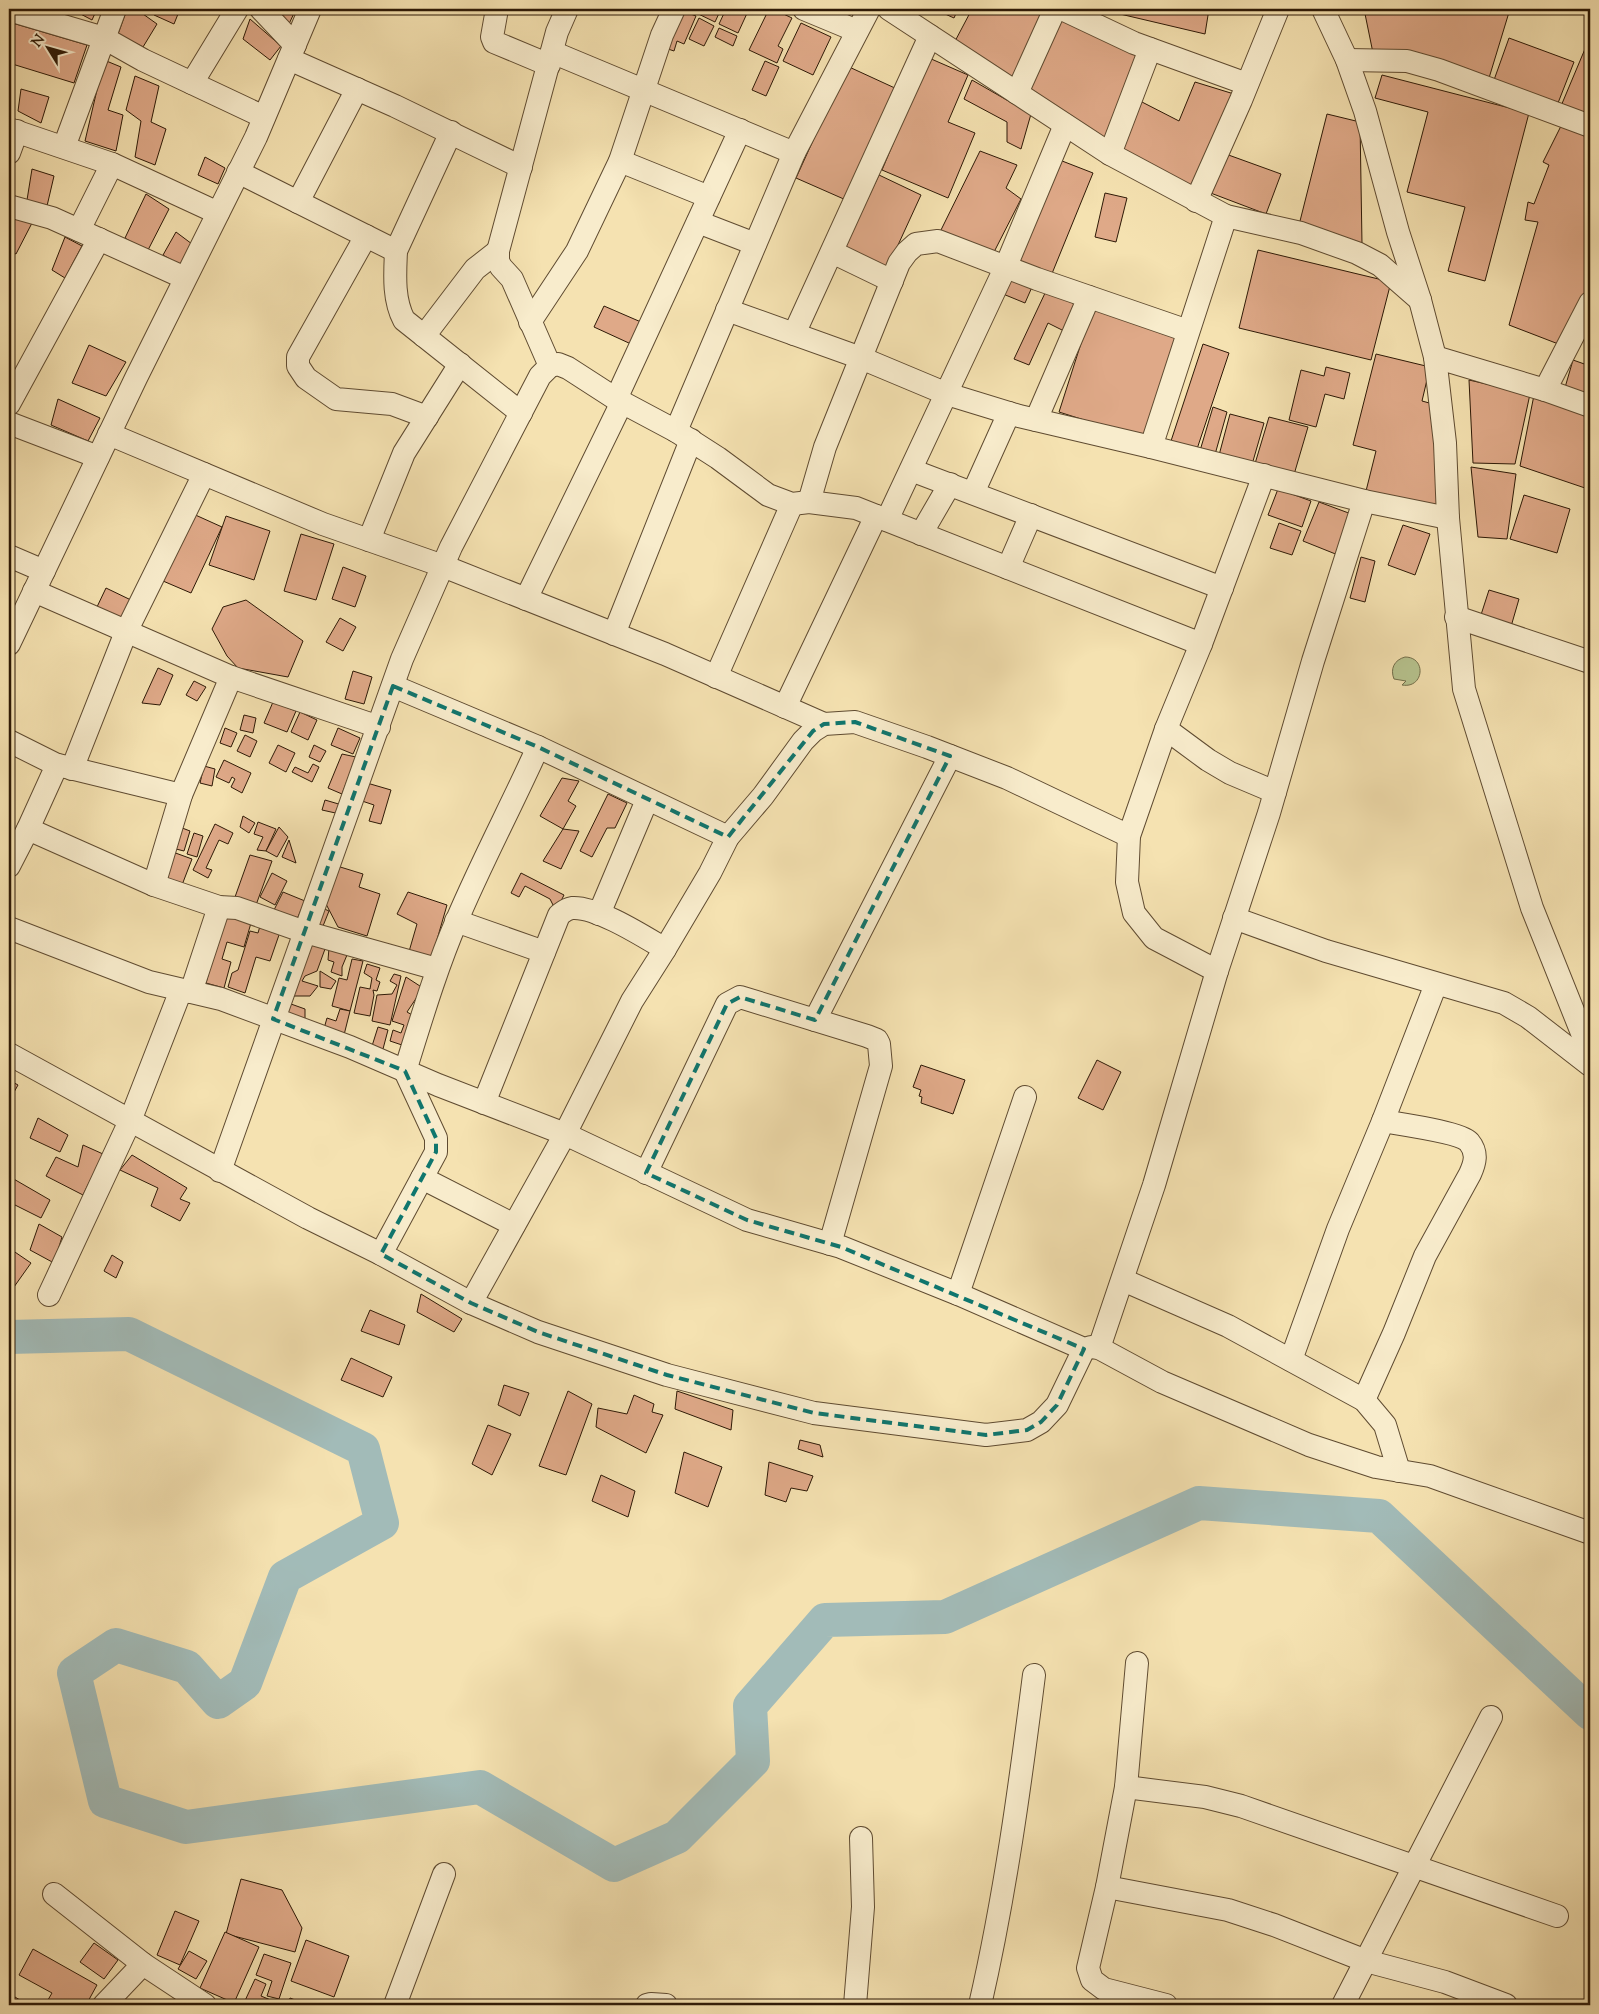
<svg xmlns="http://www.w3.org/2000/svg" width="1599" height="2014" viewBox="0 0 1599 2014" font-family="'Sorts Mill Goudy',serif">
  <rect width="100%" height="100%" fill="#f5e2b1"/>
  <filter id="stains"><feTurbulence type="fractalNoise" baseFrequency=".004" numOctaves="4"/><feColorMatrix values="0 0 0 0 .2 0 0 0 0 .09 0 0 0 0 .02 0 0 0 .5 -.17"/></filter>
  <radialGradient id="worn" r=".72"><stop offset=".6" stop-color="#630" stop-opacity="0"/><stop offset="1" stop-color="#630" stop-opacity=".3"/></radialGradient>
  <path fill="#b7c48f" stroke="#726e4a" d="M1405,657C1427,657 1424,689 1402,685L1406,681L1394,679C1390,669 1394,660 1405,657Z"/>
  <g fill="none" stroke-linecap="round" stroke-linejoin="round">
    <path stroke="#a2bbb8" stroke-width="34" d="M9,1337L129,1334L363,1449L382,1523L285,1577L245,1683L218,1702L187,1667L116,1645L74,1673L105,1801L186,1827L480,1787L614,1865L677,1837L753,1761L750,1706L825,1620L945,1617L1199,1503L1379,1516L1590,1713"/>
  </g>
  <g fill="#dfa988" stroke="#2d1906">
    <path d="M74,9H97L92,20L73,10Z"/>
    <path d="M127,9H136L157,24L143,47L118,34Z"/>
    <path d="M157,9H180L174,24L154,15Z"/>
    <path d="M272,9H296L288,26Z"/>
    <path d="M688,9H721L715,22Z"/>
    <path d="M726,9H749L738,33L719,24Z"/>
    <path d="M769,9H773L792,18L778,46L783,49L777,63L749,50Z"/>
    <path d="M934,9H958L954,18Z"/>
    <path d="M972,9H1044L1012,83L953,45Z"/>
    <path d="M1121,9H1209L1205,34L1120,14Z"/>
    <path d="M1364,9H1510L1489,78L1373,53Z"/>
    <path d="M680,10L696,16L684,44L677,41L674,51L665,48Z"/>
    <path d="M1059,15L1138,55L1104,142L1025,92Z"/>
    <path d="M699,18L714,26L704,46L689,39Z"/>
    <path d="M250,19L281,46L270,60L243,39Z"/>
    <path d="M9,22L87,45L74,83L9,63Z"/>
    <path d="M801,23L831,37L813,75L783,61Z"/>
    <path d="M719,28L737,36L733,46L715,37Z"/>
    <path d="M1590,37V118L1561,106Z"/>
    <path d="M1509,38L1574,62L1558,103L1494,80Z"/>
    <path d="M929,58L968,75L948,122L975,133L948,198L882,170Z"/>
    <path d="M104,60L121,67L108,110L123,115L116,151L85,141Z"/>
    <path d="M765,61L779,67L766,96L752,90Z"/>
    <path d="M847,66L897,89L846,200L796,178Z"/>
    <path d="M1382,75L1529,113L1485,281L1448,271L1465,207L1407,192L1428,112L1375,98Z"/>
    <path d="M135,76L159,86L151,122L166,129L155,165L135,157L141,121L126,110Z"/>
    <path d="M972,80L1031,114L1021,149L1007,142V122L964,99Z"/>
    <path d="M1195,82L1234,94L1191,187L1121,151L1140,101L1179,121Z"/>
    <path d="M21,89L49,97L41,123L18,111Z"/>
    <path d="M1327,114L1360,122L1362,244L1298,229Z"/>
    <path d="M1562,124L1590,139V284L1561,345L1509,325L1538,222L1525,220L1528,202L1534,204L1549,165L1543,162Z"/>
    <path d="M980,151L1017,165L1006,188L1021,199L993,254L939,234Z"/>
    <path d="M1223,153L1281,174L1266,214L1208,192Z"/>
    <path d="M205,157L225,168L218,184L198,175Z"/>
    <path d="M1057,159L1093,173L1051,276L1015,262Z"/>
    <path d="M32,169L54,176L47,206L27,200Z"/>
    <path d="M879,175L921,195L887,269L844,249Z"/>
    <path d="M1105,193L1127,198L1116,242L1095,237Z"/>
    <path d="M146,194L169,209L147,252L125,238Z"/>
    <path d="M13,214L32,223L16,254L9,251V225Z"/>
    <path d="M176,232L192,244L180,265L163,255Z"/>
    <path d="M65,237L82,246L65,278L52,270Z"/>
    <path d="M1258,250L1391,282L1371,360L1239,328Z"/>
    <path d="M1010,277L1032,287L1025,303L1003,294Z"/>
    <path d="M1046,291L1077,305L1064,331L1048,323L1029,365L1014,359Z"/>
    <path d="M604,306L641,322L631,344L594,327Z"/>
    <path d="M1093,306L1181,334L1147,440L1059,412Z"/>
    <path d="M1203,344L1229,353L1195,455L1169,447Z"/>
    <path d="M89,345L126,362L106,396L72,383Z"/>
    <path d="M1376,354L1430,367L1422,401L1433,404L1440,509L1366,491L1376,451L1353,445Z"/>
    <path d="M1573,360L1590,366V400L1564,391Z"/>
    <path d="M1326,367L1350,373L1344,399L1325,394L1316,427L1289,420L1301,370L1324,376Z"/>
    <path d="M1469,380L1530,394L1515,464L1473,463Z"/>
    <path d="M1534,395L1590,415V471L1585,488L1520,466Z"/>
    <path d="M58,399L100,418L88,441L51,425Z"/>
    <path d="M1213,407L1227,412L1214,458L1199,454Z"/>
    <path d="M1230,414L1264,423L1251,468L1218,459Z"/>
    <path d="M1269,417L1308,427L1293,478L1254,467Z"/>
    <path d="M1471,467L1516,474L1507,539L1478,537Z"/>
    <path d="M1278,489L1311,501L1302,527L1268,515Z"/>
    <path d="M1524,495L1570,509L1557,553L1510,539Z"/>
    <path d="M1319,502L1354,515L1338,555L1303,541Z"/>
    <path d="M191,513L222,527L191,593L163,581Z"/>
    <path d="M226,516L270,531L254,580L209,565Z"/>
    <path d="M1279,523L1301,531L1292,555L1270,548Z"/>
    <path d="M1403,525L1430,534L1415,575L1388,565Z"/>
    <path d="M301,534L334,544L316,600L284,591Z"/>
    <path d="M1361,557L1375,561L1365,602L1350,598Z"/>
    <path d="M343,567L366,576L355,607L332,599Z"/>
    <path d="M106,588L133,601L122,622L96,609Z"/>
    <path d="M1489,590L1519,599L1510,630L1479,621Z"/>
    <path d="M246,600L303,641L288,677L238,668L227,656L212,629L223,607Z"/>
    <path d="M340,618L356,627L343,651L326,642Z"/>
    <path d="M158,668L173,675L160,705L142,703Z"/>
    <path d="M353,671L372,677L364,704L345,699Z"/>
    <path d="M194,681L206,687L197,701L186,695Z"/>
    <path d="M273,702L296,711L287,732L264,723Z"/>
    <path d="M300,712L317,720L308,740L291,732Z"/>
    <path d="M244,715L256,718L253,733L240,730Z"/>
    <path d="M225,728L237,733L231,747L220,743Z"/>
    <path d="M338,728L360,738L353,754L331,745Z"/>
    <path d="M245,735L257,741L250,757L237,751Z"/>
    <path d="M278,745L295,753L286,772L269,763Z"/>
    <path d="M314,745L326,751L320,762L309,757Z"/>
    <path d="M342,754L356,757L342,794L328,788Z"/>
    <path d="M224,760L251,773L242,793L231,787L235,779L232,777L229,783L216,777Z"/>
    <path d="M313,764L319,767L312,782L292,772L295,767L308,773Z"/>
    <path d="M204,766L215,769L212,786L200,783Z"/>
    <path d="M562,778L579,781L568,801L576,806L563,829L540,816Z"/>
    <path d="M367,783L391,790L381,824L369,821L374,805L362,801Z"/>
    <path d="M608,794L627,803L615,828H607L592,857L580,851Z"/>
    <path d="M325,800L342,805L340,814L322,810Z"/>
    <path d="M243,816L255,823L249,833L240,827Z"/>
    <path d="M258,822L276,829L266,851L257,850L263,837L254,834Z"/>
    <path d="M215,824L233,833L228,844L219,840L206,868L212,870L208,878L193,870Z"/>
    <path d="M177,826L190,831L184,851L172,848Z"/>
    <path d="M279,827L288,837L277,857L266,851Z"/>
    <path d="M563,829L579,831L561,869L543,861Z"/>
    <path d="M194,833L203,836L197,857L187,854Z"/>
    <path d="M289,840L296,863L282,857Z"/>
    <path d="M170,851L192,859L182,885L160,877Z"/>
    <path d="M250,855L272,861L256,905L235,897Z"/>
    <path d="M337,866L363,874L359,887L380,894L367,936L338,927L326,904Z"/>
    <path d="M272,873L287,881L275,905L260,897Z"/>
    <path d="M521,873L564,895L556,911L550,899L525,886L519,897L511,893Z"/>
    <path d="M283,892L305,901L297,919L274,910Z"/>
    <path d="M408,892L447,905L430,964L408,955L417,924L397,914Z"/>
    <path d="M320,907L329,911L321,931L312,927Z"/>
    <path d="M224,916L251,923L244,947L227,942L222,959L231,962L224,988L206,983Z"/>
    <path d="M260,926L280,932L270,961L256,957L245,993L228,987L232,973L238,970L250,931L258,933Z"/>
    <path d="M308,943L325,949L317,971L305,976L302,981L318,986L310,996H294L291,1004L305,1009V1023L282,1015Z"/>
    <path d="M329,948L347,955L342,967V976L331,972L334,962L328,960Z"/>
    <path d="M352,959L363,961L350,1011L332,1006L339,978L347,980Z"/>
    <path d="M367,964L380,968L376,980L380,982L377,991L373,990L374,995L370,1016L354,1013L360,987L370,989L372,978L364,973Z"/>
    <path d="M320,971L336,981L331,989L320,987Z"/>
    <path d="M394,974L401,976L390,1025L372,1021L377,995L392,994L397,985L390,981Z"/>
    <path d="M406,977L423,988L407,1012L414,1016L405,1046L390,1041L393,1030L401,1033L404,1025L392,1021Z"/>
    <path d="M340,1009L350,1011L344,1035L326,1029L325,1025L327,1018L336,1021Z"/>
    <path d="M378,1027L388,1030L383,1049L372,1046Z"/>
    <path d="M1097,1060L1121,1072L1103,1110L1078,1098Z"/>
    <path d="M921,1065L965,1080L953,1114L921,1103L922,1097L919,1096L921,1090L913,1087Z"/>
    <path d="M9,1080L18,1085L9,1101Z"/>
    <path d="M38,1118L68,1135L60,1152L30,1138Z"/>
    <path d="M83,1145L103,1154L83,1195L46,1176L56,1157L78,1167Z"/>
    <path d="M132,1155L187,1188L180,1199L190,1203L180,1221L151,1206L158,1188L120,1170Z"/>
    <path d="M12,1178L50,1200L41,1218L9,1202V1184Z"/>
    <path d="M39,1224L62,1237L54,1263L30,1250Z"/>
    <path d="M9,1248L31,1263L9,1294Z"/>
    <path d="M112,1255L123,1262L116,1278L104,1271Z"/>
    <path d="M421,1294L462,1319L454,1332L417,1312Z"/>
    <path d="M370,1310L405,1325L399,1345L361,1331Z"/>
    <path d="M351,1358L392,1377L383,1397L341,1380Z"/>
    <path d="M504,1385L529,1393L520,1416L498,1405Z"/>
    <path d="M568,1391L592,1404L566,1475L539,1466Z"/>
    <path d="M677,1391L733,1410L731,1430L675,1409Z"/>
    <path d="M634,1395L654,1404L652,1412L663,1415L646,1453L596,1427L598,1408L627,1414Z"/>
    <path d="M488,1425L511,1434L492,1475L472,1464Z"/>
    <path d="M800,1440L820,1445L823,1457L798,1449Z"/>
    <path d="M684,1452L722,1467L708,1507L675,1493Z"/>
    <path d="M769,1462L813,1476L807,1491L791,1488L786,1502L765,1495Z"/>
    <path d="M601,1475L635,1491L628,1517L592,1501Z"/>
    <path d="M241,1879L282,1890L302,1928L295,1952L226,1934Z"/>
    <path d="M175,1911L199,1921L180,1965L157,1955Z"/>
    <path d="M225,1932L259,1947L234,2003L200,1988Z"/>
    <path d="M306,1940L349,1956L334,1997L291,1981Z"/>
    <path d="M94,1943L118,1960L104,1979L80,1962Z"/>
    <path d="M33,1949L97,1985L86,2005H45L52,1993L19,1975Z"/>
    <path d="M189,1951L207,1961L196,1979L178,1969Z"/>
    <path d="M264,1954L291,1963L279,1999L267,1996L272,1981L256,1975Z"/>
    <path d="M255,1979L266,1984L261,1996L278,2003V2005H243Z"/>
    <path d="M15,1997L28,2005H9Z"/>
    <path d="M290,1998L308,2005H287Z"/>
  </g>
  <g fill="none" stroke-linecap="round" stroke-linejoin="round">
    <defs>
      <g id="minor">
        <path d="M261,9L295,45"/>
        <path d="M497,9L492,37L494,42L549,65"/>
        <path d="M804,9L857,31"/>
        <path d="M889,9L1110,154L1226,216L1301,233L1357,253L1380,265L1420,300"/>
        <path d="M1062,9L1134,43L1247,84"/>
        <path d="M1323,9L1347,60L1365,111L1398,232L1420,300L1435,357L1445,443L1448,518L1464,689L1532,908L1590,1053"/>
        <path d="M9,10L104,38L143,60L264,117"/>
        <path d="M552,52L794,153"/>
        <path d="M289,59L395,106L521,167"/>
        <path d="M1347,60L1407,61L1439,70L1590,126"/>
        <path d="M192,83L237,9"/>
        <path d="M1017,93L1055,9"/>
        <path d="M9,129L112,164L218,213"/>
        <path d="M451,132L396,251C395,274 393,299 404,320L521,413"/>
        <path d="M64,147L115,9"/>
        <path d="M9,153L17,131"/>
        <path d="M1110,154L1150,49"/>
        <path d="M620,161L709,197"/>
        <path d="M238,172L396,251"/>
        <path d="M1196,201L1241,100L1278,9"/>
        <path d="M298,202L357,89"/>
        <path d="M9,206L52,218L185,278"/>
        <path d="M698,222L755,244"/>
        <path d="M79,230L112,164"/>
        <path d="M366,236L298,357V366L306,378L336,399L392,404L427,417"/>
        <path d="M832,252L892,281"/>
        <path d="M727,310L861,358L947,394L1019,416L1151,447L1364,501L1448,518"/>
        <path d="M530,322L577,251L620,161L662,35L674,9"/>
        <path d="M794,334L930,36"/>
        <path d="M424,336L475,269L498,251"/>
        <path d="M1435,357L1545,390L1590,406"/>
        <path d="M550,366L512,279L501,267L498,261V251L557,32L567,9"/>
        <path d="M1545,390L1590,303"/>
        <path d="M616,399L740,130"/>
        <path d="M9,404L99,239"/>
        <path d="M1036,420L1089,297"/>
        <path d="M9,423L98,457"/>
        <path d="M676,431L794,153L869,9"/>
        <path d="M109,434L323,524L443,566L665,654L824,724"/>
        <path d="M1151,447L1226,216"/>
        <path d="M911,470L1222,588"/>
        <path d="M973,493L1009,413"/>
        <path d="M809,502L825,447L899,263L907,252L916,244L938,241L1037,279L1188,331"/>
        <path d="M887,520L1006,266L1065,125"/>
        <path d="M921,534L950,484"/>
        <path d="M369,540L404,453L460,364"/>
        <path d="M9,556L44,571"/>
        <path d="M1008,568L1031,515"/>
        <path d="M34,591L231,677L379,727"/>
        <path d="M526,599L622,402"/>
        <path d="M1456,617L1590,662"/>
        <path d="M614,634L691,440"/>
        <path d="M9,644L136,378L256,137L310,9"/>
        <path d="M716,677L792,504"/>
        <path d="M393,686L538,747L728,837"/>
        <path d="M785,707L876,516"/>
        <path d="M1166,729L1208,760L1230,773L1275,792"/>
        <path d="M9,741L57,765L28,829L9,866"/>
        <path d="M58,765L181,795"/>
        <path d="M72,769L126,632L204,474"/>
        <path d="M28,829L154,885L219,907L237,908L305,932L437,969"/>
        <path d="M154,885L181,795L231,677"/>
        <path d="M599,914L647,800"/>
        <path d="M1234,918L1326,951L1504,1003L1528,1017L1590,1065"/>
        <path d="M456,921L544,952"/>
        <path d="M9,928L149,982L221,999L350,1047L438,1085L565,1134L747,1220L841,1247L958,1294L1084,1349L1091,1347L1099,1348L1162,1382L1309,1445L1376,1467L1430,1476L1590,1533"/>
        <path d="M665,949L710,873L728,837L763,796L803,741L813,731L824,724L855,722L927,747L1007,778L1129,836"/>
        <path d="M1217,971L1154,938L1134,913L1127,882L1129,836L1166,729L1201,644L1264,475"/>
        <path d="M191,992L219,907"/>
        <path d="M815,1020L950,756"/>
        <path d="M9,1054L308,1218L381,1254L471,1303L538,1332L667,1375L814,1413L986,1435L1027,1430L1041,1422L1057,1405L1084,1349"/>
        <path d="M220,1171L402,659L451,547L540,376L550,366L558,364L568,368L616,399L676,431L718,458L768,495L792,504L809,502L856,508L1201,644"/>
        <path d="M646,1173L727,1004L740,997L867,1036L877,1040L879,1044L881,1066L830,1244"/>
        <path d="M422,1178L514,1225"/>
        <path d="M381,1254L436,1152V1138L405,1071C421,1020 436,969 457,920C482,861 512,805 538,747"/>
        <path d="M1123,1280L1228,1326L1364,1400L1385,1425L1399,1471"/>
        <path d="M958,1294L1025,1097"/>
        <path d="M49,1295L130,1121L181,990"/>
        <path d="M471,1303L565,1134L632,1001L665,949C643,936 596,906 572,908C566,909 563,912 559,915L484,1103"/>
        <path d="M1099,1348L1154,1185L1217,971L1269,813L1313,661L1364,501"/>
        <path d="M1291,1360L1338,1229L1383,1121L1436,984"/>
        <path d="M1364,1400L1394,1333L1425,1256L1470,1174C1475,1163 1478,1153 1469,1142C1460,1132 1399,1124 1383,1121"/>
        <path d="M1137,1663L1126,1787L1107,1887L1088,1968L1092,1980L1104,1989L1166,2005"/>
        <path d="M1126,1787L1205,1797L1241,1806L1557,1916"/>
        <path d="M1107,1887L1228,1910L1274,1925L1366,1961L1445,1982L1506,2005"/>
        <path d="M54,1894L143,1964L205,2005"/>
        <path d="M104,2005L143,1964"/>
        <path d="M395,2005L444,1874"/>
        <path d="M647,2005L651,2004L666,2005"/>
        <path d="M855,2005L863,1907L861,1838"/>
        <path d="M980,2005C1005,1896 1020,1786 1034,1675"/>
        <path d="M1343,2005L1491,1717"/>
      </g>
    </defs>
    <use href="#minor" stroke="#5f4b31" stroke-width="24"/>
    <use href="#minor" stroke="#f8eccc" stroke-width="22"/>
  </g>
  <path fill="none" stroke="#0f766e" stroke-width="4" stroke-dasharray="10 6" stroke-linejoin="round" d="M393,686L538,747L728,837L813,731L824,724L855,722L950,756L815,1020L740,997L727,1004L646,1173L747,1220L841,1247L1084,1349L1057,1405L1041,1422L1027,1430L986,1435L814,1413L667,1375L538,1332L471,1303L381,1254L436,1152V1138L405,1071L273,1019Z"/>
  <rect width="1599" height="2014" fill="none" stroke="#f5e2b1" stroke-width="30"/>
  <rect x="10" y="10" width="1579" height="1994" fill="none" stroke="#2d1906" stroke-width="2.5"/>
  <rect x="15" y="15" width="1569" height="1984" fill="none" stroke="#2d1906"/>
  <g transform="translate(48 48) rotate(307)" stroke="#f8eccc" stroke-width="4" paint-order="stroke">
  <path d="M0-4L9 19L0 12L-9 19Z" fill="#2d1906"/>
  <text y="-8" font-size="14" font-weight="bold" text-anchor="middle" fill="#2d1906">N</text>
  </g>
  <rect width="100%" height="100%" filter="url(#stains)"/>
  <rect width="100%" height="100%" fill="url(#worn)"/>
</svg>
